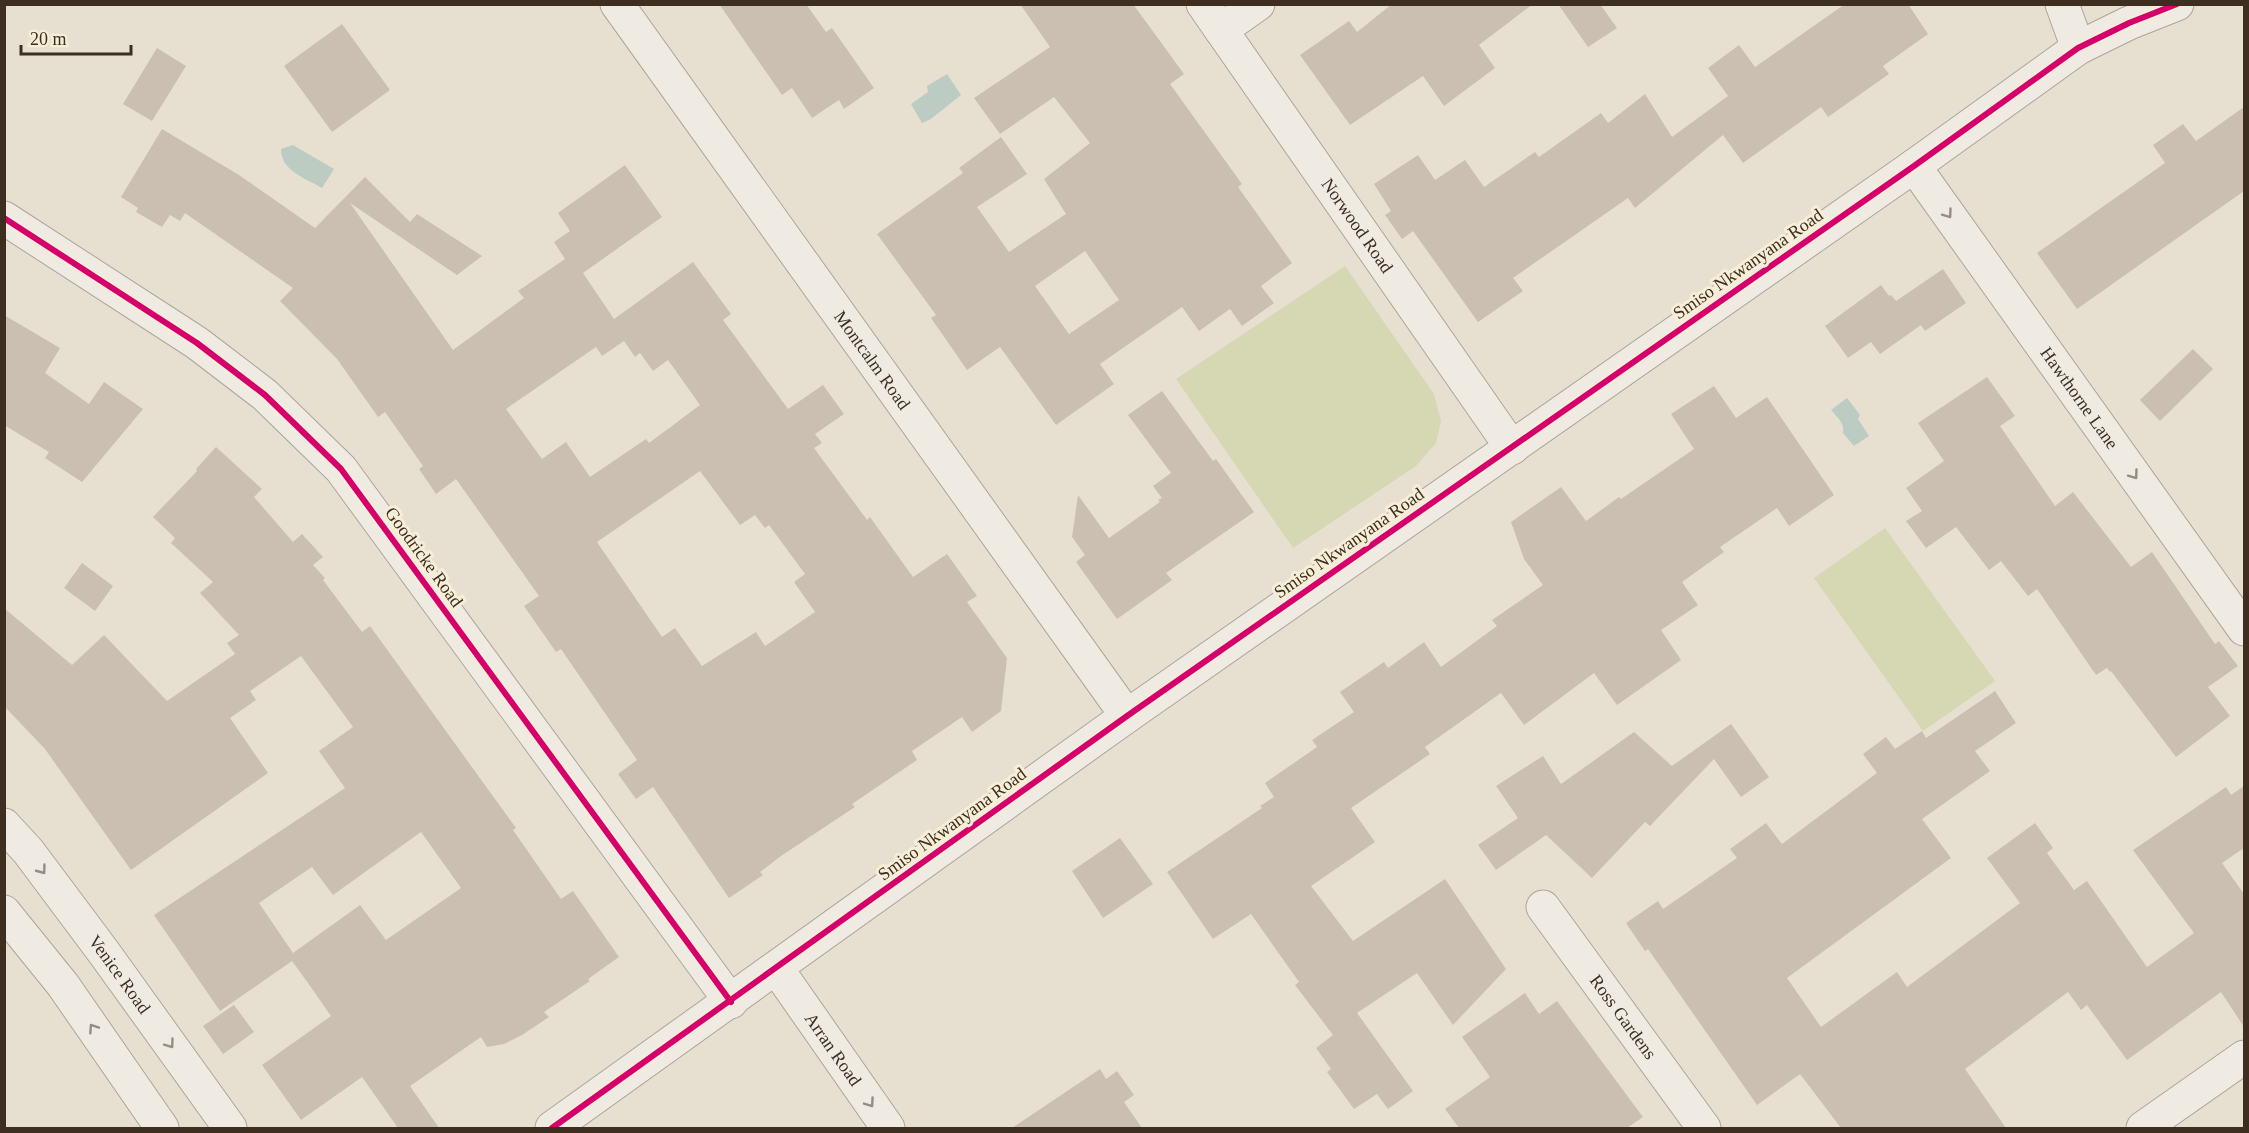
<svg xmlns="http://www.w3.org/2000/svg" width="2249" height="1133" viewBox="0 0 2249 1133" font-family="Georgia,serif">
  <rect width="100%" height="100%" fill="#e7e0d1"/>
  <g fill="#d6d7b3">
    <path d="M1345,266L1434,394L1441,421L1436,443L1416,466L1293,548L1176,379Z"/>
    <path d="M1885,528L1995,681L1923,731L1814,578Z"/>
  </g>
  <g fill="#bcccc2">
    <path d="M947,74L961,95L931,119L922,123L911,104L928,92L927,86Z"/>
    <path d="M293,145L334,169L322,188C305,178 281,171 281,149Z"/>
    <path d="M1847,398L1860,415L1858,419L1869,436L1854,446L1843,433C1845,423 1837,417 1831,410Z"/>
  </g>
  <g fill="#cbbfb2" fill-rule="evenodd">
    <path d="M719,4H806L826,32L832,28L874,88L844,109L839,100L812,118L792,88L782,95Z"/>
    <path d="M1020,4H1133L1184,74L1170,84L1242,184L1238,187L1292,263L1261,286L1274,303L1242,326L1230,309L1199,331L1182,307L1100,364L1114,384L1056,425L1000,347L967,370L931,318L936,315L877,234L963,173L959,168L1001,137L1027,174L977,207L1009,252L1066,214L1044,179L1090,143L1054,97L1000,134L974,98L1050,47ZM1085,251L1119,300L1069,334L1035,286Z"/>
    <path d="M1392,4H1533L1479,45L1495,68L1444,106L1423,76L1350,125L1300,55L1349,21L1357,32Z"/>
    <path d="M1558,4H1600L1617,28L1588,47Z"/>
    <path d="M1845,4H1908L1928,34L1883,66L1889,74L1828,117L1821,107L1743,163L1723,135L1635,208L1628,198L1513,278L1523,291L1478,322L1413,231L1402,239L1385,215L1391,211L1374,184L1418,155L1435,180L1465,160L1484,187L1535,152L1539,157L1601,113L1608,123L1645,94L1672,137L1728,96L1708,68L1739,45L1755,67Z"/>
    <path d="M342,24L390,90L332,132L284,66Z"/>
    <path d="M157,48L186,66L152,121L123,104Z"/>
    <path d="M2244,107V191L2077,309L2037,253L2165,163L2153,145L2183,124L2196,141Z"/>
    <path d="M162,129L239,175L315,228L365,177L410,222L417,214L482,256L457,275L350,203L453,350L524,298L518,291L565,259L554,242L570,231L558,213L625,165L662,217L583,273L614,319L693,262L731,314L723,320L788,409L823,385L844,414L815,434L822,443L814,448L867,520L870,517L913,577L947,554L977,596L967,602L1007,658L1001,711L972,732L962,717L912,751L917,760L852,804L855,807L781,856L760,872L763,875L729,898L653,787L636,799L618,774L637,760L561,649L556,652L524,606L539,596L456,479L436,494L419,469L423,466L385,412L378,417L337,359L280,301L293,288L185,213L180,221L170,215L162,227L136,212L138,208L121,197ZM624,341L635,357L640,353L653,371L668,360L700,405L649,443L646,439L590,477L566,442L542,459L506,409L596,347L602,356ZM700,471L740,525L755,515L765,528L769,525L805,574L794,582L815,612L765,646L756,632L702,666L675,628L662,637L597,542Z"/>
    <path d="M1943,269L1966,303L1925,331L1921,325L1880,354L1871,342L1848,358L1825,326L1881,285L1889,296L1891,295L1896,301Z"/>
    <path d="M4,315L60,348L45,373L89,404L104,382L143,409L82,482L45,458L49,452L4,425Z"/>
    <path d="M2193,349L2213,369L2160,421L2140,400Z"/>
    <path d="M1987,377L2015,416L2000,426L2055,506L2073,492L2131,567L2152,552L2215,644L2219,641L2238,666L2208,687L2230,716L2176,757L2111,671L2110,672L2107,668L2096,675L2037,589L2028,596L2001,561L1989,570L1956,527L1926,548L1906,521L1922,511L1906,488L1944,461L1918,423Z"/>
    <path d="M1714,386L1736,418L1767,397L1834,495L1789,526L1777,508L1720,547L1724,552L1682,582L1698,605L1661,630L1681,660L1617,705L1594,673L1524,725L1501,693L1425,747L1430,754L1351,808L1375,842L1311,886L1353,941L1445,879L1506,969L1453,1025L1417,973L1357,1013L1413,1091L1388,1109L1377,1094L1354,1109L1327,1072L1331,1069L1316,1048L1333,1035L1295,985L1299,982L1251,914L1213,939L1167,872L1262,808L1260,806L1274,797L1265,783L1317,747L1312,740L1354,712L1340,692L1384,662L1388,668L1424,642L1441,667L1497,626L1492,620L1543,585L1524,559L1511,522L1561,487L1586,521L1619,497L1621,499L1694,449L1671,414Z"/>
    <path d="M1162,391L1213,461L1216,459L1254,512L1166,573L1172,580L1117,619L1076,562L1085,555L1072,537L1078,495L1109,538L1160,502L1158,500L1162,498L1153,486L1171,473L1128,415Z"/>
    <path d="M216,447L262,489L254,497L293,542L302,534L323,557L313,565L325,578L323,580L362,632L370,626L516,828L513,830L561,899L573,891L619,957L588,979L590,981L544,1012L549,1017L522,1035L504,1044L487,1047L481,1037L410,1086L439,1128H398L362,1077L301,1120L262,1065L331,1016L308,983L292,961L220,1011L154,915L345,788L319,751L353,727L301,656L250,691L256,700L230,718L268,773L131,870L45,749L4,706V608L72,665L104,635L167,701L235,654L227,643L239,635L200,593L213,582L171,543L175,538L153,517L197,471L196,469ZM421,832L461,888L386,940L360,905L293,953L259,903L312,867L333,895Z"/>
    <path d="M82,563L113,586L95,611L64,588Z"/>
    <path d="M1995,691L2016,723L1975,751L1990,771L1922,819L1951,858L1787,978L1821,1027L1897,972L1907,987L2020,903L1987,858L2035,823L2053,848L2047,853L2074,890L2087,881L2147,967L2194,933L2133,850L2226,787L2231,795L2244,786V848L2222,863L2244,894V1027L2221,992L2127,1060L2087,1005L2081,1010L2068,992L1965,1069L2006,1128H1841L1800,1074L1757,1105L1648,949L1645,951L1626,923L1658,901L1663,909L1737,858L1730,849L1766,823L1782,844L1877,773L1863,754L1886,737L1895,749L1922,731L1926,738Z"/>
    <path d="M1731,724L1769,777L1741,797L1714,759L1650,826L1645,822L1592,878L1546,835L1496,870L1478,845L1518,818L1496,786L1543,756L1561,784L1634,732L1672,766Z"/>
    <path d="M1120,838L1153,884L1103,918L1072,871Z"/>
    <path d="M1525,993L1539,1014L1557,1001L1643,1117L1627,1128H1459L1445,1109L1490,1077L1462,1037Z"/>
    <path d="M234,1005L254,1032L223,1054L203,1026Z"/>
    <path d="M1100,1069L1106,1079L1117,1071L1134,1095L1124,1102L1142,1128H1012Z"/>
  </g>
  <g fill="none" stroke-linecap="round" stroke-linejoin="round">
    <defs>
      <g id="minor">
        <path id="s1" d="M617,4L1127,716"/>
        <path id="s2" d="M1203,4L1512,448"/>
        <path d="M2062,4L2078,48"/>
        <path d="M1221,30L1258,4"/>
        <path id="s3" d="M1914,166L2244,629"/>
        <path d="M4,218L197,343L265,395L341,469L731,1002"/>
        <path id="s4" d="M4,825L28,851L105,954L230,1128"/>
        <path id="s5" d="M1543,907L1704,1128"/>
        <path d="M4,912L63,985L162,1128"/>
        <path id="s6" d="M777,969L888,1128"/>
        <path d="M552,1128L1127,716L1914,166L2078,48L2129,23L2177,4"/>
        <path d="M2143,1128L2244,1057"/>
      </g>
    </defs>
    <use href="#minor" stroke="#ada599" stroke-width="35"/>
    <use href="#minor" stroke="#efebe3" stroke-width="33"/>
    <defs>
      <g id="cycleway">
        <path d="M4,218L197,343L265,395L341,469L731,1002"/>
        <path d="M552,1128L1127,716L1914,166L2078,48L2129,23L2177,4"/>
      </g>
    </defs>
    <use href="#cycleway" stroke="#f7eed8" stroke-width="10"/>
    <use href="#cycleway" stroke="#d6006c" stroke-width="6"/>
  </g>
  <defs><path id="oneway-chevron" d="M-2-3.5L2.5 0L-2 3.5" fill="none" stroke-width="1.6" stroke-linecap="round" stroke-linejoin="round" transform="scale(1.5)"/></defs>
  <g stroke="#968c82">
    <use href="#oneway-chevron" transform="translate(1948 214) rotate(54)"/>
    <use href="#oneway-chevron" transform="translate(2134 475) rotate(54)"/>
    <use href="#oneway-chevron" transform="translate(42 870) rotate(53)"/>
    <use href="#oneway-chevron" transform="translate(93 1028) rotate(-124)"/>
    <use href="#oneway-chevron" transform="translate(170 1044) rotate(54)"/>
    <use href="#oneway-chevron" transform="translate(870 1103) rotate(55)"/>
  </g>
  <g text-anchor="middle" stroke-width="6" stroke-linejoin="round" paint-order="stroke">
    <g font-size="18" fill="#3d2e20" stroke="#f7eed8">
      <text dy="6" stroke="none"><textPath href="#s2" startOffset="270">Norwood Road</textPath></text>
      <text transform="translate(1748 264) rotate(-35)" y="6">Smiso Nkwanyana Road</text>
      <text dy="6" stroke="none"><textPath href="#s1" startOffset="438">Montcalm Road</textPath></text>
      <text dy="6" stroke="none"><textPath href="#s3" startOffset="285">Hawthorne Lane</textPath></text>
      <text transform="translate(1349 543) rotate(-35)" y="6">Smiso Nkwanyana Road</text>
      <text transform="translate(424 557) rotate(54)" y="6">Goodricke Road</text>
      <text transform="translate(952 824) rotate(-36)" y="6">Smiso Nkwanyana Road</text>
      <text dy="6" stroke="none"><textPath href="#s4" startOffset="189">Venice Road</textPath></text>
      <text dy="6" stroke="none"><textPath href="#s5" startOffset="136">Ross Gardens</textPath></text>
      <text dy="6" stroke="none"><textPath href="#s6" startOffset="98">Arran Road</textPath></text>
    </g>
  </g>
  <rect width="2249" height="1133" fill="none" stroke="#3d2e20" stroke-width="12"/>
  <path d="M21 45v9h110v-9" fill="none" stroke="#3d2e20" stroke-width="3"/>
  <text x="30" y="45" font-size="18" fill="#3d2e20" stroke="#f7eed8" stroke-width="4.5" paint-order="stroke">20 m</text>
</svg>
